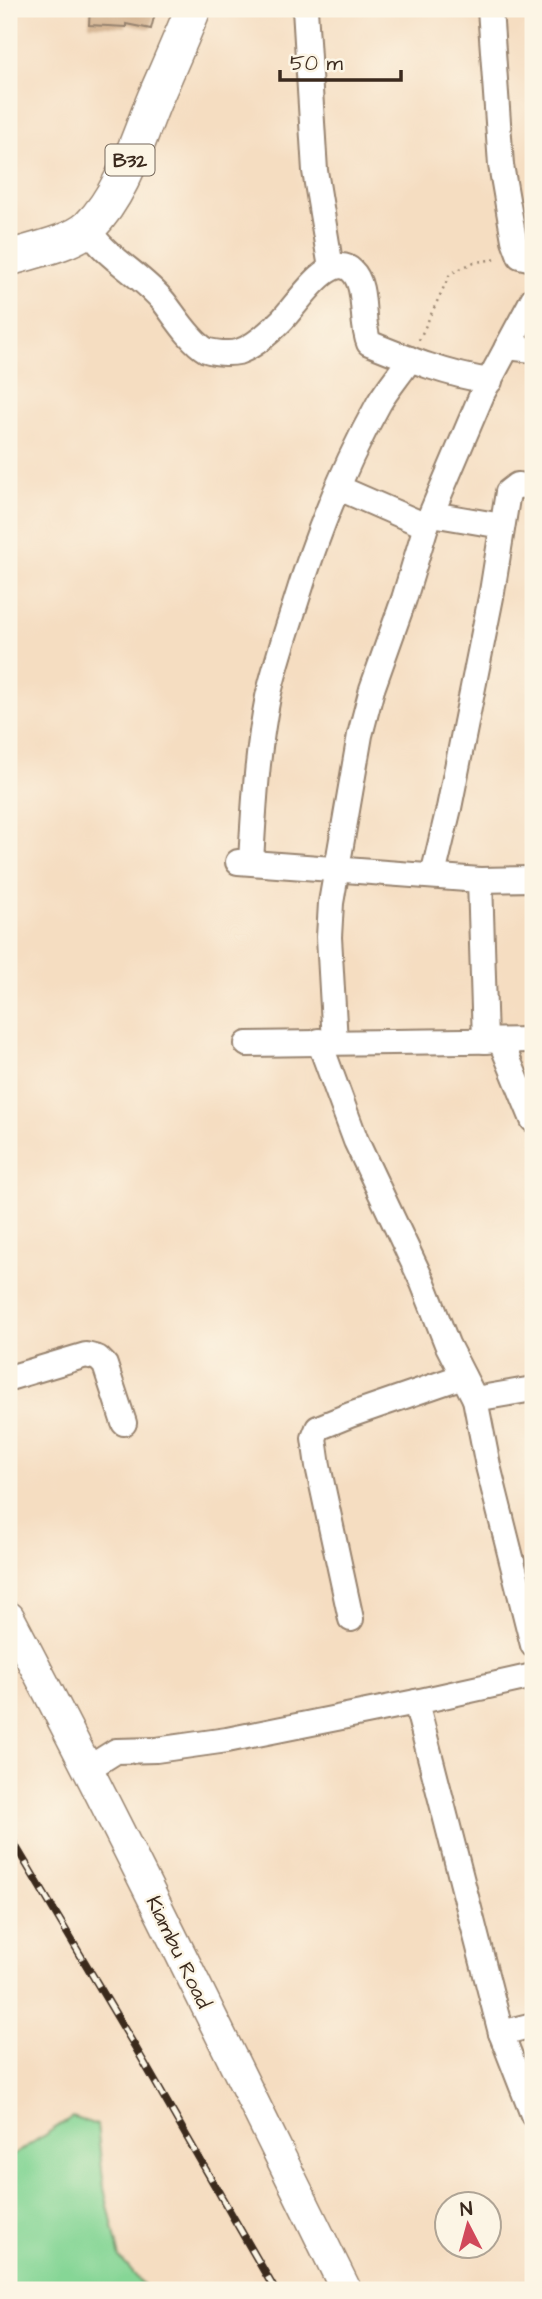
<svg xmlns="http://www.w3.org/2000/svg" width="542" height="2299" viewBox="0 0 542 2299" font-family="'Architects Daughter',sans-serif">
  <rect width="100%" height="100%" fill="#fcf5e5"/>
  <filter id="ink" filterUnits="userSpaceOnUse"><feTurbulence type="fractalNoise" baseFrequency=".0143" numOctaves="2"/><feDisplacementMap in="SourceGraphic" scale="14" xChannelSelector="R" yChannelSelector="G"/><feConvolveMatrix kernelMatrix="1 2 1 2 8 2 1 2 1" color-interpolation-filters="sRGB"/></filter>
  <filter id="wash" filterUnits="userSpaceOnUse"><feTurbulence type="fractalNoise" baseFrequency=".00686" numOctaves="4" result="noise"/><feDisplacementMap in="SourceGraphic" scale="28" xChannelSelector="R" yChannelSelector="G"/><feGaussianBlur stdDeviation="1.57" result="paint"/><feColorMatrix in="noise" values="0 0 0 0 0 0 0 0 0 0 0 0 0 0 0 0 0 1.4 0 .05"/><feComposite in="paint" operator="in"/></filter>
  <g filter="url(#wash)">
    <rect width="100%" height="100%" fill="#f5ddc1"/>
    <path fill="#86d696" stroke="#60805a" stroke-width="2" d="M72,2117L97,2125L104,2188L120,2258L148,2290H9V2158Z"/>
    <g id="blocks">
      <path fill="#cda984" d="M90,9H156L151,29L126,24V27L89,25Z"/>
    </g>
  </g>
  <g filter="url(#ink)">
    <use href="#blocks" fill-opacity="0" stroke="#988470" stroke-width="2"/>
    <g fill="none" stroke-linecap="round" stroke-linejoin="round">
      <defs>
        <g id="minor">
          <path d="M305,9L315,171L331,268"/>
          <path d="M490,9L501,165L514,240L520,256L533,259"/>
          <path d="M87,228C107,259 141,274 164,302C175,316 190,341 206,350C214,353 230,354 238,352C253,347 270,332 281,321C295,308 330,249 352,271C368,286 360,322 369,343C408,359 448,375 490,381"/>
          <path d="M507,347L533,350"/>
          <path d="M339,488L426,526"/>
          <path d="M432,514L502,526"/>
          <path d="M238,862L480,880L533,879"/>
          <path d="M251,862C254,807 257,752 268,697C275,666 285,636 295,605C316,536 343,467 379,403C388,388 400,374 410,359"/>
          <path d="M433,875L449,808L492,592L508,492L517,485L533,487"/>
          <path d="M480,880L485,1041"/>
          <path d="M319,1041L356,1141L423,1283L447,1344L475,1399L488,1466L533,1645"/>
          <path d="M335,1042L329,937L331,903L360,735L372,689L404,599L426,526L483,392L533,299"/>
          <path d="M501,1042L533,1120"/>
          <path d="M247,1044L533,1040"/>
          <path d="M9,1378L86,1355L98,1358L105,1365L124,1423"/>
          <path d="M475,1399L533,1389"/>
          <path d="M351,1619L318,1466L314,1438L318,1428L350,1415L463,1376"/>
          <path d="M533,1676L416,1702L501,2033L533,2115"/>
          <path d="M89,1768L116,1751L156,1750L227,1740L416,1702"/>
          <path d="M501,2033L533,2025"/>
        </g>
        <path id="major" d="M9,1617C126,1839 235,2065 346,2290"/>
        <path id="highway" d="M9,258C31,251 72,243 89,227C123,193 137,141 155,98C168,68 181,39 193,9"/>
      </defs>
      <use href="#minor" stroke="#988470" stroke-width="28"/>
      <use href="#major" stroke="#988470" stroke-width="33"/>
      <use href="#highway" stroke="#988470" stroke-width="38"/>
      <path stroke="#988470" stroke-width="2.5" stroke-dasharray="2 5" stroke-linecap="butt" d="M419,340L450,274L474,262L500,259"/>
      <use href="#minor" stroke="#fff" stroke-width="24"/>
      <use href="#major" stroke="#fff" stroke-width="30"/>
      <use href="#highway" stroke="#fff" stroke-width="35"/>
      <defs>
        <path id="rail" d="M9,1835L134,2045L275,2290"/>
      </defs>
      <use href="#rail" stroke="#3b2a1e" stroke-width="8"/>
      <use href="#rail" stroke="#fcf5e5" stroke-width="5" stroke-dasharray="16" stroke-linecap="butt"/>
    </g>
  </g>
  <g text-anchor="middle" stroke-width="5" stroke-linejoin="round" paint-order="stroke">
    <rect fill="#fcf5e5" stroke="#75675a" stroke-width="2" x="105.5" y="144.5" width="49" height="31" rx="5"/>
    <g font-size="19" font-weight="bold" fill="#3b2a1e">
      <text x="130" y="167">B32</text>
    </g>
    <g font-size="21" fill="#3b2a1e" stroke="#fcf5e5">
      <text transform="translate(179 1952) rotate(64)" y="7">Kiambu Road</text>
    </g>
  </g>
  <rect width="542" height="2299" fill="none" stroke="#fcf5e5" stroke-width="35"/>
  <g transform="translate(468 2225) rotate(354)"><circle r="33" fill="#fcf5e5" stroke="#afa495" stroke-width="2"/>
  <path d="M0-5L12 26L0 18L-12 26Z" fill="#d1495b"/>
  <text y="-10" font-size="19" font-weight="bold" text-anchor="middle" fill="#3b2a1e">N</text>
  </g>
  <path d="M280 70v10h121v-10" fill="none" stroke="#3b2a1e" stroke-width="3.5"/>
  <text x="290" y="70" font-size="21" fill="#3b2a1e" stroke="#fcf5e5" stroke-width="5" paint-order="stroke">50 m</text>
</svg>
